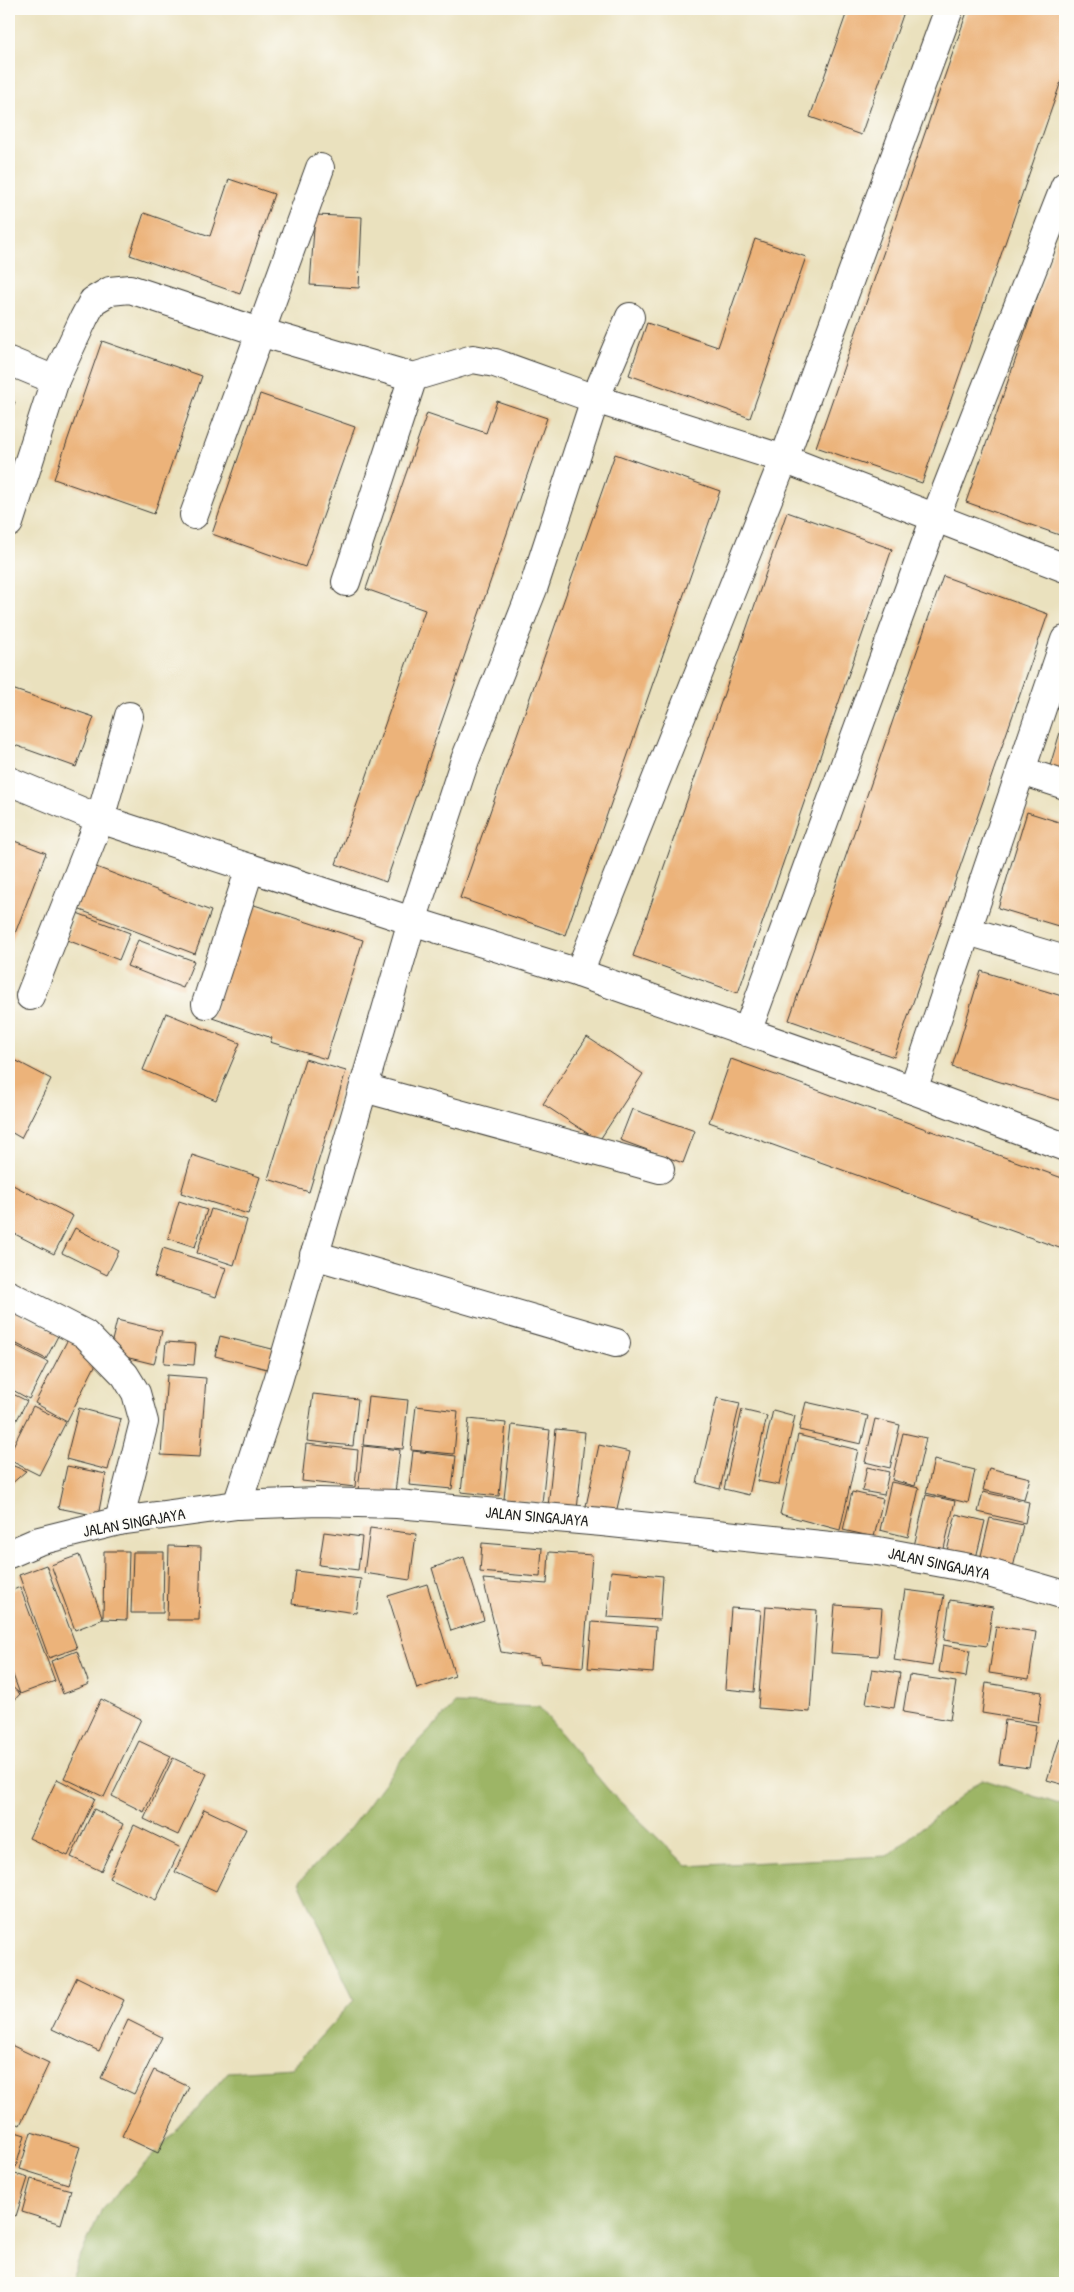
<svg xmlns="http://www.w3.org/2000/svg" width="1074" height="2292" viewBox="0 0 1074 2292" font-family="'Patrick Hand',sans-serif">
  <rect width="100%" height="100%" fill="#fdfcf7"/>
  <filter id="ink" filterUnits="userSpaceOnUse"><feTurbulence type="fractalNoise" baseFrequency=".02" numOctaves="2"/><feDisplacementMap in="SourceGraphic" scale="10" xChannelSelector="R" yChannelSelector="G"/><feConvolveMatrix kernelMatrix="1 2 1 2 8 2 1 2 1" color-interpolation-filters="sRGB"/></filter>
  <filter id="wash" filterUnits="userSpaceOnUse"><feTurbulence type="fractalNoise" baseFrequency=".0096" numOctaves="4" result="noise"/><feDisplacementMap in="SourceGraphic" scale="20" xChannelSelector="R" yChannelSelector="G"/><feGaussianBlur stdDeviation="1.12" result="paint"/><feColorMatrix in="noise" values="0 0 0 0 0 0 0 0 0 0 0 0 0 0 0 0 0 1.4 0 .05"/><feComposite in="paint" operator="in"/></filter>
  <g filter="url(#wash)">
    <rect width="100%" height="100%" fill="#eae1be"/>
    <path fill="#9db566" stroke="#5c6841" d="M455,1704L539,1707L611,1793L687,1866L887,1856L982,1779L1065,1806V2283H68L102,2209L193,2113L228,2072L292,2068L354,2000L299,1882L351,1827L402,1759Z"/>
    <g id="blocks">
      <g fill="#ecb37a">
        <path d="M848,9H905L861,135L810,117Z"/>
        <path d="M968,9H1065V70L922,483L816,447Z"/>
        <path d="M229,179L274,194L240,294L130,255L144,213L210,236Z"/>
        <path d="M315,215L362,217L359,288L310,285Z"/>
        <path d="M1065,217V537L966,502Z"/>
        <path d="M755,239L806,257L750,418L629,375L647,323L718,347Z"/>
        <path d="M102,341L202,376L154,514L54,479Z"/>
        <path d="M260,394L355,427L305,567L212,534Z"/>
        <path d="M9,399L15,402L9,416Z"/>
        <path d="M497,401L547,418L386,882L336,864L425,610L366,589L427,413L486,433Z"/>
        <path d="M615,454L720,491L565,935L460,898Z"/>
        <path d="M787,512L892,549L738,993L633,956Z"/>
        <path d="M943,576L1048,614L894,1057L789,1020Z"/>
        <path d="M9,688L94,717L76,767L9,743Z"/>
        <path d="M1065,716V774L1049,769Z"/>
        <path d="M1027,812L1065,824V928L998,908Z"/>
        <path d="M9,839L46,853L9,949Z"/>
        <path d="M91,865L211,911L195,954L75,908Z"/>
        <path d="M248,903L363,940L326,1059L270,1042L272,1038L212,1018Z"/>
        <path d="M77,913L130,933L119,960L67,940Z"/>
        <path d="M138,940L194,961L183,988L127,966Z"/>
        <path d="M981,971L1065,997V1102L952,1067Z"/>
        <path d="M166,1013L240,1043L216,1100L143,1070Z"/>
        <path d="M587,1037L643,1074L599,1141L543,1104Z"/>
        <path d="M9,1057L51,1079L21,1138L9,1131Z"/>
        <path d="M305,1059L346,1071L309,1192L268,1179Z"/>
        <path d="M731,1059L1065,1179V1250L709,1122Z"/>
        <path d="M632,1109L695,1131L683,1163L620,1140Z"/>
        <path d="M192,1155L260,1177L248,1214L181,1193Z"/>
        <path d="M9,1183L73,1216L54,1254L9,1231Z"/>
        <path d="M179,1201L207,1210L195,1247L168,1238Z"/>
        <path d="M211,1209L247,1220L234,1265L197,1253Z"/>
        <path d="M75,1228L119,1251L107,1275L62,1253Z"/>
        <path d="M163,1248L226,1268L216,1297L154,1277Z"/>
        <path d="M9,1308L59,1334L46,1359L9,1340Z"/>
        <path d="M117,1320L162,1331L154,1364L109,1353Z"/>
        <path d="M220,1336L280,1351L275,1371L215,1356Z"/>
        <path d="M68,1339L100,1356L67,1421L35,1403Z"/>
        <path d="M9,1342L48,1362L29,1399L9,1388Z"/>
        <path d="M166,1342L196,1344L194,1365L164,1363Z"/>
        <path d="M167,1375L206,1378L200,1457L161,1455Z"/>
        <path d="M9,1392L27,1401L13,1427L9,1425Z"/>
        <path d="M313,1394L358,1399L353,1446L307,1441Z"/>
        <path d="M368,1396L408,1400L403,1449L363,1445Z"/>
        <path d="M717,1398L740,1403L720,1489L697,1483Z"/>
        <path d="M806,1402L868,1416L861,1444L799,1430Z"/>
        <path d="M33,1406L66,1422L39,1475L9,1460V1454Z"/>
        <path d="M416,1406L458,1411L454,1454L411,1450Z"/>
        <path d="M79,1408L121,1419L108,1470L66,1459Z"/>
        <path d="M742,1410L767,1416L749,1495L724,1489Z"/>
        <path d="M773,1410L795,1416L779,1485L757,1481Z"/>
        <path d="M469,1419L506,1423L499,1496L461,1492Z"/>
        <path d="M875,1419L900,1425L890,1468L865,1462Z"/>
        <path d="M512,1425L550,1430L542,1503L504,1499Z"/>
        <path d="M556,1429L585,1432L577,1510L548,1507Z"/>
        <path d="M903,1433L926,1438L915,1486L892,1480Z"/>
        <path d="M798,1435L858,1450L840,1530L780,1514Z"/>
        <path d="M306,1444L358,1450L355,1487L302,1481Z"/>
        <path d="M599,1445L630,1452L616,1513L586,1506Z"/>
        <path d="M363,1446L400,1450L395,1493L358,1490Z"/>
        <path d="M413,1451L456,1456L452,1489L409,1485Z"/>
        <path d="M934,1460L975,1470L968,1503L926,1493Z"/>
        <path d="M9,1464L26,1471L9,1486Z"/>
        <path d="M67,1466L106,1474L98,1516L58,1508Z"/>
        <path d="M867,1467L889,1472L884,1495L862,1491Z"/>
        <path d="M989,1468L1030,1478L1024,1499L983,1490Z"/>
        <path d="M891,1482L919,1488L908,1537L880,1530Z"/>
        <path d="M852,1492L883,1499L874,1537L843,1530Z"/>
        <path d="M983,1492L1029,1502L1025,1523L978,1512Z"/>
        <path d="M926,1495L955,1501L943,1553L914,1546Z"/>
        <path d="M956,1514L985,1521L976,1558L947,1551Z"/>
        <path d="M990,1518L1023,1525L1012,1572L979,1564Z"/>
        <path d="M370,1528L416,1534L410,1580L364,1573Z"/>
        <path d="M324,1532L362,1537L358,1570L319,1565Z"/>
        <path d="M482,1543L542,1548L540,1577L480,1572Z"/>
        <path d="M169,1546L201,1547L199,1620H167Z"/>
        <path d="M104,1551H129L127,1620L103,1619L75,1630L51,1565L79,1555L103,1619Z"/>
        <path d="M133,1552H164L163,1613H131Z"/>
        <path d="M549,1552L592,1555L583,1667L540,1663V1658L501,1652L483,1579L547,1584Z"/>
        <path d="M464,1557L484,1620L451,1631L432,1568Z"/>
        <path d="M46,1565L77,1648L49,1658L19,1575Z"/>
        <path d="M296,1571L361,1579L356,1613L292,1604Z"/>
        <path d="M611,1571L663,1576L660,1620L607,1617Z"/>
        <path d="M427,1584L455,1676L417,1689L388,1596Z"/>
        <path d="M20,1587L55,1681L20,1694L9,1706V1684L20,1694L9,1664V1592Z"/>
        <path d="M905,1590L944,1595L932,1666L894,1660Z"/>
        <path d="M950,1600L993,1607L987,1646L944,1640Z"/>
        <path d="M835,1605L882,1608L878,1656L831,1653Z"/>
        <path d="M766,1606L817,1610L810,1712L758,1708Z"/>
        <path d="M731,1608L761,1610L754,1692L725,1689Z"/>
        <path d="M592,1622L656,1627L653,1673L588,1668Z"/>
        <path d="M996,1626L1036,1632L1029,1679L989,1673Z"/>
        <path d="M943,1645L970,1650L966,1677L939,1672Z"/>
        <path d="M77,1651L89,1684L63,1694L51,1661Z"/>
        <path d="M872,1669L900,1673L894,1708L866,1703Z"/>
        <path d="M909,1675L956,1682L950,1720L903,1712Z"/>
        <path d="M986,1683L1042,1692L1038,1722L982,1713Z"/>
        <path d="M101,1699L141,1719L104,1797L64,1778Z"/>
        <path d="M1005,1720L1036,1725L1029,1768L999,1764Z"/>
        <path d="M1065,1721V1785L1047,1780Z"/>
        <path d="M139,1741L171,1756L144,1812L112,1796Z"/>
        <path d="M173,1758L207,1774L178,1835L144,1819Z"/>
        <path d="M57,1779L95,1798L68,1856L29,1838Z"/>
        <path d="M94,1809L123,1824L101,1871L71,1857Z"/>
        <path d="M204,1809L246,1829L216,1891L175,1872Z"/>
        <path d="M134,1825L181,1848L156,1900L109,1878Z"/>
        <path d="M77,1977L124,2000L99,2051L52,2029Z"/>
        <path d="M128,2020L162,2037L134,2094L101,2078Z"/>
        <path d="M9,2044L49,2063L20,2125L9,2120Z"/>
        <path d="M154,2070L189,2087L158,2153L122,2136Z"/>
        <path d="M9,2130L25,2135L16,2167L9,2165Z"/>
        <path d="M31,2132L80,2147L68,2184L20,2169Z"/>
        <path d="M9,2172L28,2178L16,2216L9,2213Z"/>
        <path d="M31,2179L71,2190L61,2224L22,2212Z"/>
      </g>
    </g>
  </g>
  <g filter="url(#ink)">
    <use href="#blocks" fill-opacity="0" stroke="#3b3a34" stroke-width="1"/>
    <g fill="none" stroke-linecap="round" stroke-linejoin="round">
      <defs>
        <g id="minor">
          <path d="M9,361L55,380"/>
          <path d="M194,515L320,168"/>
          <path d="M9,523L55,380L84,318L93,301L110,291L130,289L260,332L413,377L473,359L495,363L595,399L630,317"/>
          <path d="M346,582L413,377"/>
          <path d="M1022,771L1065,785"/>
          <path d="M9,781L100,819L412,921L579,973L913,1090L1065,1147"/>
          <path d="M968,931L1065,960"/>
          <path d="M579,973L784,459L949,9"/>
          <path d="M30,996L100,819L129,716"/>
          <path d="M206,1004L250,868"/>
          <path d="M747,1032L935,518L1065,186"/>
          <path d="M364,1088L660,1169"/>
          <path d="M913,1090L1065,640"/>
          <path d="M314,1255L616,1343"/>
          <path d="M9,1295L85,1334L125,1375L136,1393L144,1422L119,1521"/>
          <path d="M237,1505L278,1381L412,921L465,760L534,586L595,399L784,459L1065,568"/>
        </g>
        <path id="tertiary" d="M9,1554L39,1541L119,1521L237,1505L319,1502L397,1504L602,1522L878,1551L975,1569L1065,1595"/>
      </defs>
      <use href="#minor" stroke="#3b3a34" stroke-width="30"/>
      <use href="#tertiary" stroke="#3b3a34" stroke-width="30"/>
      <use href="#minor" stroke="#fff" stroke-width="28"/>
      <use href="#tertiary" stroke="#fff" stroke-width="28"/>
    </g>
  </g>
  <g text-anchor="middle" stroke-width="4" stroke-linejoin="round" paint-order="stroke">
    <g font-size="16" fill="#1c1c1c" stroke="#fdfcf7">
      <text transform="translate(537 1516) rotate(5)" y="6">JALAN SINGAJAYA</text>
      <text transform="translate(134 1522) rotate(-10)" y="6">JALAN SINGAJAYA</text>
      <text transform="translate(939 1563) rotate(12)" y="6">JALAN SINGAJAYA</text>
    </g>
  </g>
  <rect width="1074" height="2292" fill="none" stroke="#fdfcf7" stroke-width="30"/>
</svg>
